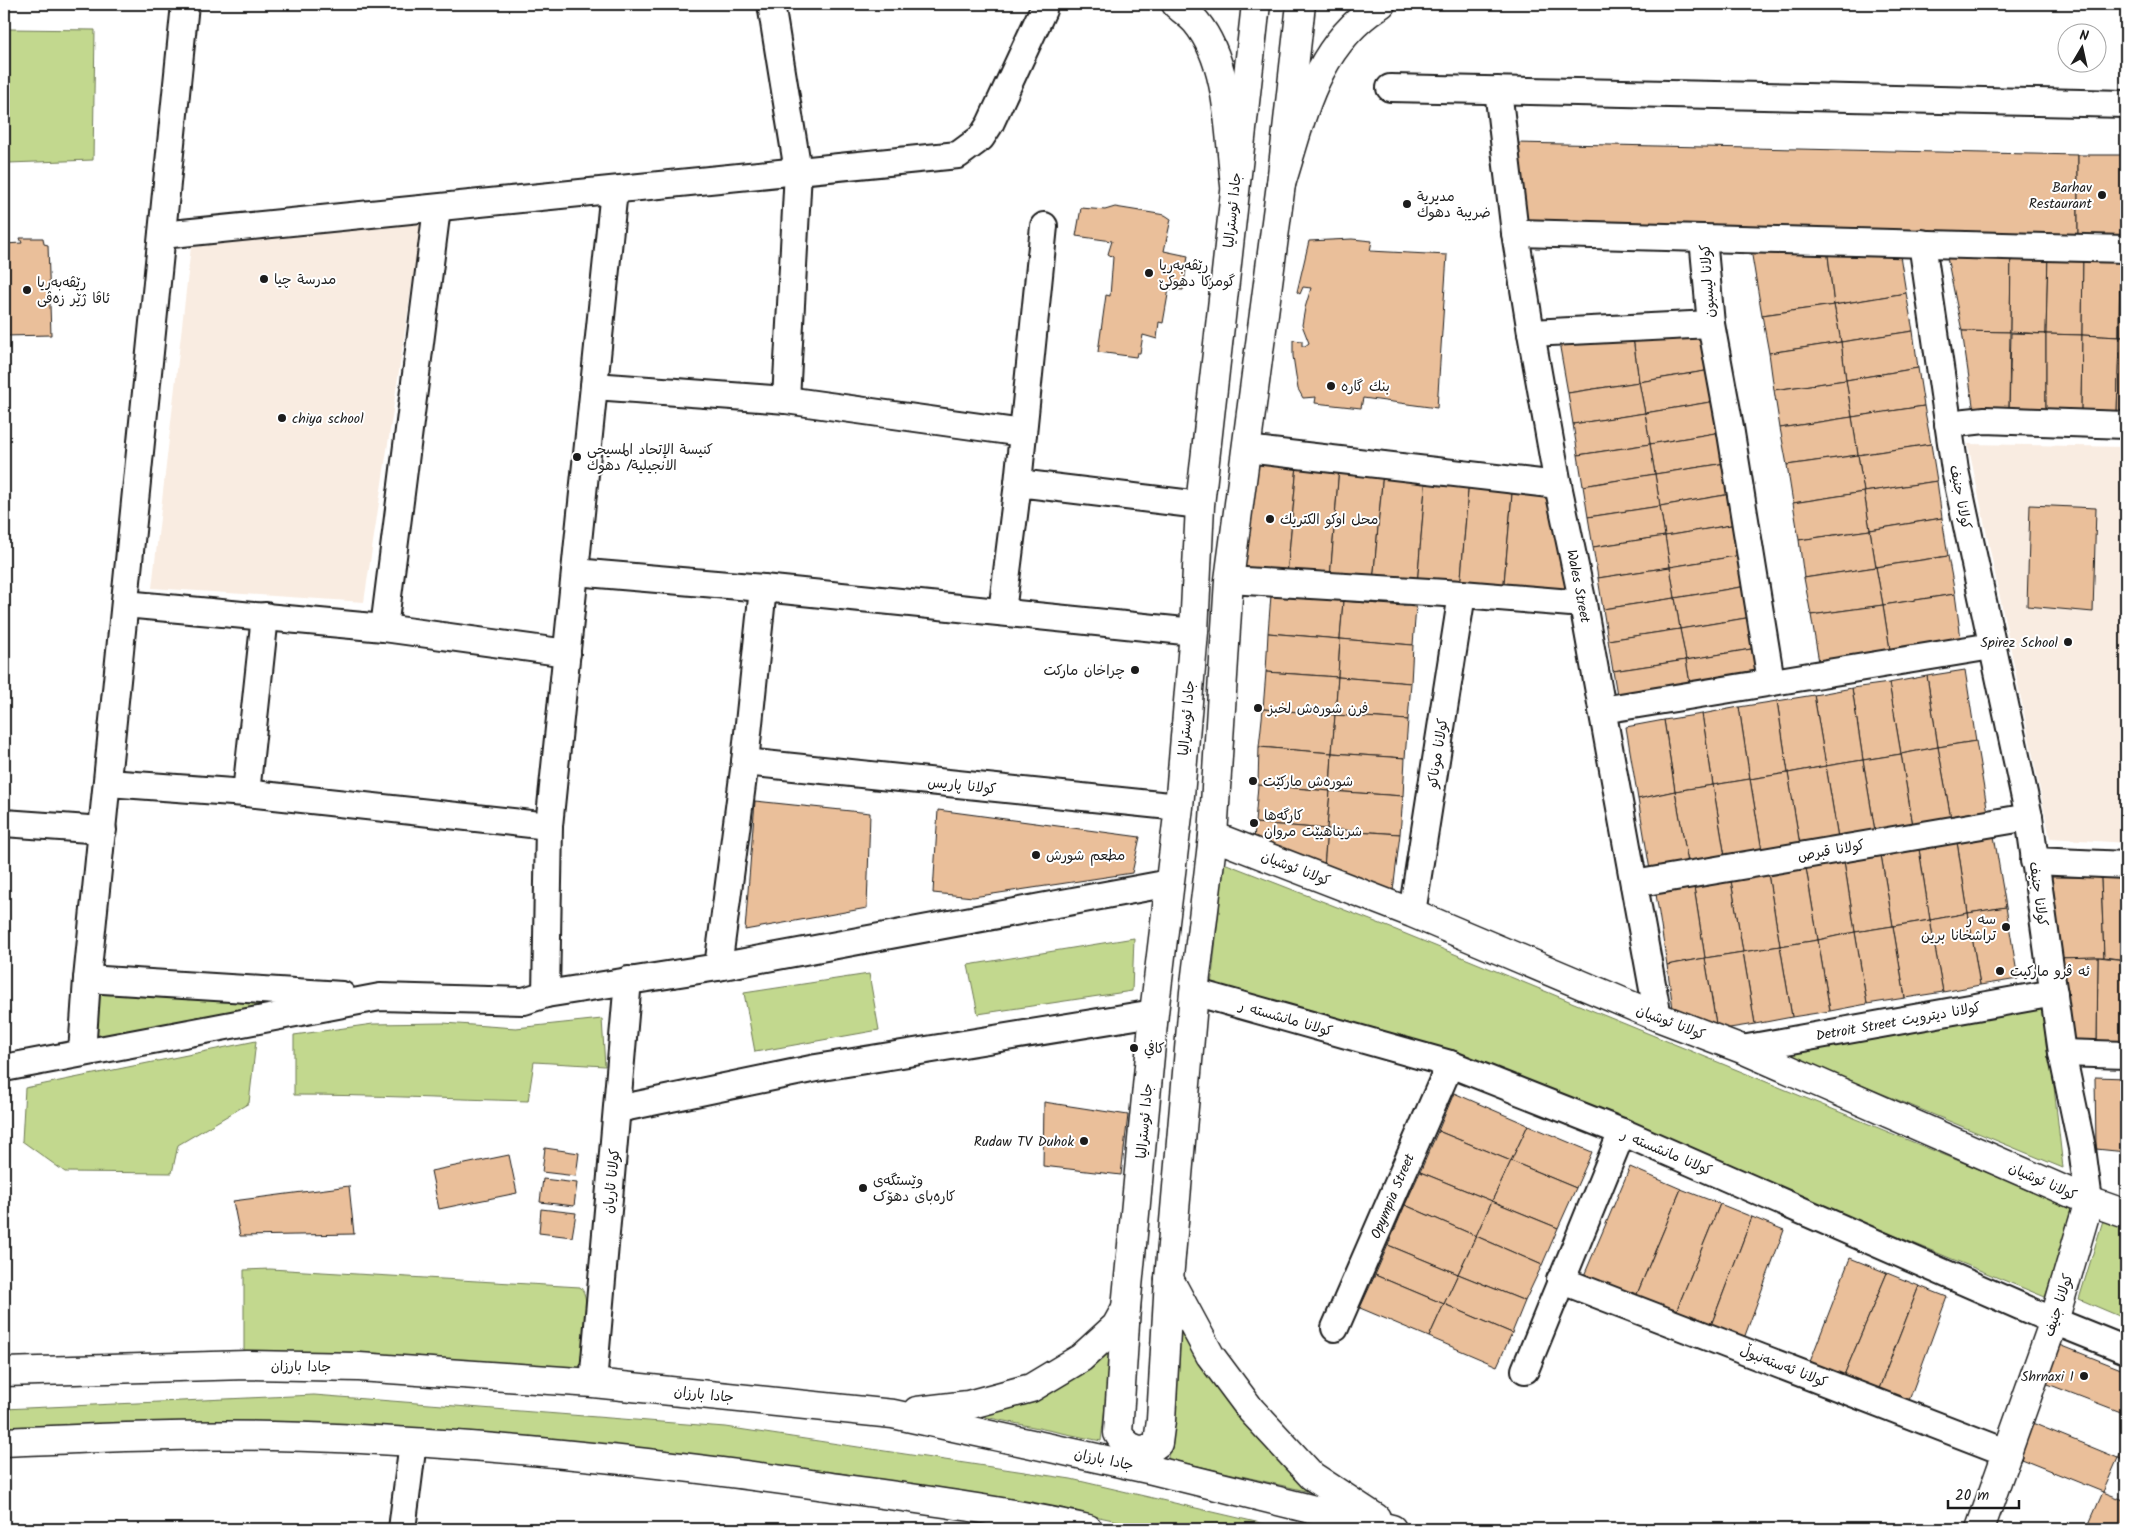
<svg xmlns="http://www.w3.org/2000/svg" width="2130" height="1533" viewBox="0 0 2130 1533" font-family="Kalam,'Playpen Sans Arabic',sans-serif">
  <rect width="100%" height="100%" fill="#fff"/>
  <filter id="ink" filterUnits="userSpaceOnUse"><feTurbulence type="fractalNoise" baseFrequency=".02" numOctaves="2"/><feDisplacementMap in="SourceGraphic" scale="10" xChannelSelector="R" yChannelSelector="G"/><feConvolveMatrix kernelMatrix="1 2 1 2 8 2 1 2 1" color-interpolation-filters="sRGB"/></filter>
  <g filter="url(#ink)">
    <g fill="#f9ece1">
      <path d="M422,219L364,602L152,588L191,247Z"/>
      <path d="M1968,444L2126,447V843L2050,838Z"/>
    </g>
    <g fill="#c2d88e" stroke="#6f7a55">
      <path d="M9,29L95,30L93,160L8,163Z"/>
      <path d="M1224,863L1396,930L2076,1209L2045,1297L1473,1063L1382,1030L1211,986Z"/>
      <path d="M1134,938L1132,991L978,1014L968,965Z"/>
      <path d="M869,974L879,1030L755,1052L744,993Z"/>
      <path d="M87,979L380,997L82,1053Z"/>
      <path d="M2045,1006L2063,1168L1786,1054Z"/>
      <path d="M602,1019L605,1066L534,1062L528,1101C450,1099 373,1095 294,1095V1035L373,1024L443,1023L516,1028Z"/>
      <path d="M256,1041L249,1103L178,1145L172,1173L65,1172L22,1141L25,1088Z"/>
      <path d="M2104,1217L2126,1226V1319L2079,1299Z"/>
      <path d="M270,1269L580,1287C593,1297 584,1355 583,1372L244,1354V1270Z"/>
      <path d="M1178,1311L1336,1498L1168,1459Z"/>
      <path d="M1113,1337L1101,1441L961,1412Z"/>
      <path d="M314,1395L725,1427L1071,1479L1286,1529H1154L1081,1513L840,1473L378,1427L4,1435V1409Z"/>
    </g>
    <g fill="#eabf9a" stroke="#1c1c1c">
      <path d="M1516,143L2078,155V236L1521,226Z"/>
      <rect x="2078" y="155" width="48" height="81"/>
      <path d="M1115,207L1165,215L1171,219L1164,251L1188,256L1183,290L1169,289L1163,323L1159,322L1157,339L1143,335L1140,353H1137L1136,357L1098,352L1106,295L1110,296L1113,257L1108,254L1112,241L1076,236L1081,208L1105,210Z"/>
      <path d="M20,238H43L44,244L48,245L51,335L4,336V244L22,243Z"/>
      <path d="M1352,239L1372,241L1370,251L1447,255L1437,408L1363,398L1361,408L1315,403L1316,397L1303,398L1298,389L1293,356V340L1302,341V346H1305L1309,343L1302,325L1305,308L1311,288L1303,287L1300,294L1297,292L1309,241Z"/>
      <path d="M1750,244L1827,247L1834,305L1762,315Z"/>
      <path d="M1827,247L1899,249L1906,293L1834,305Z"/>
      <path d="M1946,252H2011L2010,332L1962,331Z"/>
      <path d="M2011,252L2048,253L2046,334L2010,332Z"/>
      <path d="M2048,253L2083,254L2082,335L2046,334Z"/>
      <path d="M2083,254L2120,256L2119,337L2082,335Z"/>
      <path d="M2120,256H2126V337H2119Z"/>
      <path d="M1906,293L1913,331L1841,342L1834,305Z"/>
      <path d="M1834,305L1841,342L1769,353L1762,315Z"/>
      <path d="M1913,331L1918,368L1846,380L1841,342Z"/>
      <path d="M1962,331L2010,332L2009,413L1974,412Z"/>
      <path d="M2011,333L2046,334V414L2009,413Z"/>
      <path d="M1704,334L1711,370L1639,382L1633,338Z"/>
      <path d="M2046,334L2082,335L2081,416L2046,414Z"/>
      <path d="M2082,335L2119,337L2117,417L2081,416Z"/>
      <path d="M2119,337H2126V418L2117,417Z"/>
      <path d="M1633,338L1639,382L1568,393L1559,342Z"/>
      <path d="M1841,342L1846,380L1774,390L1769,353Z"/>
      <path d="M1918,368L1924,406L1852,417L1846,380Z"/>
      <path d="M1711,370L1716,401L1645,413L1639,382Z"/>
      <path d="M1846,380L1852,417L1780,428L1774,390Z"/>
      <path d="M1639,382L1645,413L1573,424L1568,393Z"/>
      <path d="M1716,401L1721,432L1650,444L1645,413Z"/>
      <path d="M1924,406L1931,444L1858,455L1852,417Z"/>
      <path d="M1645,413L1650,444L1578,455L1573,424Z"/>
      <path d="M1852,417L1858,455L1787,465L1780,428Z"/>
      <path d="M1721,432L1726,463L1655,474L1650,444Z"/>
      <path d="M1650,444L1655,474L1583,486L1578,455Z"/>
      <path d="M1931,444L1937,481L1864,492L1858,455Z"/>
      <path d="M1858,455L1864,492L1793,503L1787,465Z"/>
      <path d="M1254,461L1297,465L1287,576L1244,573Z"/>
      <path d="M1726,463L1731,494L1660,506L1655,474Z"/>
      <path d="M1297,465L1339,468L1330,579L1287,576Z"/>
      <path d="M1339,468L1383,472L1373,583L1330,579Z"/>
      <path d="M1383,472L1426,476L1417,586L1373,583Z"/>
      <path d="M1655,474L1660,506L1588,517L1583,486Z"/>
      <path d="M1426,476L1469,479L1460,590L1417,586Z"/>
      <path d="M1469,479L1513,483L1503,594L1460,590Z"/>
      <path d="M1937,481L1942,518L1870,530L1864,492Z"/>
      <path d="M1513,483L1556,487L1572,599L1503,594Z"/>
      <path d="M1864,492L1870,530L1799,540L1793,503Z"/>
      <path d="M1731,494L1737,524L1665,536L1660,506Z"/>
      <path d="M2030,505L2096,508L2093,612L2027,606Z"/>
      <path d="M1660,506L1665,536L1593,547L1588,517Z"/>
      <path d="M1942,518L1948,556L1876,567L1870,530Z"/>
      <path d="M1737,524L1742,555L1670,567L1665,536Z"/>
      <path d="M1870,530L1876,567L1804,578L1799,540Z"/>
      <path d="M1665,536L1670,567L1598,578L1593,547Z"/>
      <path d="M1742,555L1747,586L1675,598L1670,567Z"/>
      <path d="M1948,556L1955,594L1883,605L1876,567Z"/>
      <path d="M1670,567L1675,598L1603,609L1598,578Z"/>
      <path d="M1876,567L1883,605L1811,615L1804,578Z"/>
      <path d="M1747,586L1752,617L1680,629L1675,598Z"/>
      <path d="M1955,594L1961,639L1890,650L1883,605Z"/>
      <path d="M1271,595L1343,601L1340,639L1268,633Z"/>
      <path d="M1675,598L1680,629L1608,640L1603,609Z"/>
      <path d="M1343,601L1416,607L1413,645L1340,639Z"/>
      <path d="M1883,605L1890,650L1819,662L1811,615Z"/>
      <path d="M1752,617L1757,648L1686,660L1680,629Z"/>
      <path d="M1680,629L1686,660L1613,671L1608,640Z"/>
      <path d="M1268,633L1340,639L1338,677L1266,672Z"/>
      <path d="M1340,639L1413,645L1411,683L1338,677Z"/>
      <path d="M1757,648L1762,679L1691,690L1686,660Z"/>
      <path d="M1686,660L1691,690L1618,701L1613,671Z"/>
      <path d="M1965,670L1976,741L1938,747L1927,676Z"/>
      <path d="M1266,672L1338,677L1335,715L1263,709Z"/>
      <path d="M1927,676L1938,747L1901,754L1889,683Z"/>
      <path d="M1338,677L1411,683L1408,720L1335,715Z"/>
      <path d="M1889,683L1901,754L1863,760L1852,688Z"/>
      <path d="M1852,688L1863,760L1826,766L1814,695Z"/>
      <path d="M1814,695L1826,766L1788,773L1777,701Z"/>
      <path d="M1777,701L1788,773L1750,779L1739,707Z"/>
      <path d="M1739,707L1750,779L1713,785L1702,714Z"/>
      <path d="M1263,709L1335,715L1332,753L1259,747Z"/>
      <path d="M1702,714L1713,785L1675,791L1664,720Z"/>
      <path d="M1335,715L1408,720L1405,758L1332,753Z"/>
      <path d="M1664,720L1675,791L1638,799L1626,727Z"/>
      <path d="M1976,741L1988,813L1951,819L1938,747Z"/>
      <path d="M1259,747L1332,753L1330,791L1258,785Z"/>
      <path d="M1938,747L1951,819L1913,826L1901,754Z"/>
      <path d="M1332,753L1405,758L1403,796L1330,791Z"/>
      <path d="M1901,754L1913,826L1875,831L1863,760Z"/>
      <path d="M1863,760L1875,831L1838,838L1826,766Z"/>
      <path d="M1826,766L1838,838L1800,845L1788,773Z"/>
      <path d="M1788,773L1800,845L1762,851L1750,779Z"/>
      <path d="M1750,779L1762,851L1725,857L1713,785Z"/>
      <path d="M1258,785L1330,791L1327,829L1255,823Z"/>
      <path d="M1713,785L1725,857L1688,863L1675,791Z"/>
      <path d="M1330,791L1403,796L1400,834L1327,829Z"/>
      <path d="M1675,791L1688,863L1650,870L1638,799Z"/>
      <path d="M755,801L870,813L867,908L745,930Z"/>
      <path d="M938,810L1140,837L1132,873L973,897L933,893Z"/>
      <path d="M1255,823L1327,829L1324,869L1254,845Z"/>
      <path d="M1327,829L1400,834L1393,891L1324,869Z"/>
      <path d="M1994,836L2006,907L1968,913L1957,842Z"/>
      <path d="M1957,842L1968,913L1930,920L1919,849Z"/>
      <path d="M1919,849L1930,920L1893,926L1881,855Z"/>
      <path d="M1881,855L1893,926L1855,932L1844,861Z"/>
      <path d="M1844,861L1855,932L1818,940L1806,868Z"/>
      <path d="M1806,868L1818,940L1780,946L1768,874Z"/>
      <path d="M1768,874L1780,946L1743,952L1731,881Z"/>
      <path d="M2045,877H2101L2104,957L2055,958Z"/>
      <path d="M2101,877L2126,878V960L2104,957Z"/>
      <path d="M1731,881L1743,952L1705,958L1694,887Z"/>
      <path d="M1694,887L1705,958L1667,965L1656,894Z"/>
      <path d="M2006,907L2018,979L1980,985L1968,913Z"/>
      <path d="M1968,913L1980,985L1943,992L1930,920Z"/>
      <path d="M1930,920L1943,992L1905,998L1893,926Z"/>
      <path d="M1893,926L1905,998L1867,1004L1855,932Z"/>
      <path d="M1855,932L1867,1004L1830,1011L1818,940Z"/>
      <path d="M1818,940L1830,1011L1792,1017L1780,946Z"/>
      <path d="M1780,946L1792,1017L1755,1024L1743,952Z"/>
      <path d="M1743,952L1755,1024L1717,1030L1705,958Z"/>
      <path d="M2098,957L2126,960V1042L2097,1041Z"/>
      <path d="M2098,957L2097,1041L2063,1042L2055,958Z"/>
      <path d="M1705,958L1717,1030L1674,1016L1667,965Z"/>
      <path d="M2095,1077L2126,1078V1152L2096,1149Z"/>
      <path d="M1454,1093L1528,1125L1511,1161L1438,1131Z"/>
      <path d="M1044,1102L1128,1115L1121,1175L1043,1166Z"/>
      <path d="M1528,1125L1592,1152L1576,1188L1511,1161Z"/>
      <path d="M1438,1131L1511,1161L1492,1201L1420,1172Z"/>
      <path d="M545,1148L579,1153L576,1176L542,1172Z"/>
      <path d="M509,1155L517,1193L439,1209L431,1171Z"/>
      <path d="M1511,1161L1576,1188L1558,1228L1492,1201Z"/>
      <path d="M1630,1167L1681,1189L1635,1299L1583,1278Z"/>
      <path d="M1420,1172L1492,1201L1476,1236L1405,1205Z"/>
      <path d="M543,1179L577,1183L574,1206L540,1202Z"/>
      <path d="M349,1186L354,1234L240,1236L233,1201Z"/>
      <path d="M1681,1189L1720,1204L1675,1314L1635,1299Z"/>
      <path d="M1492,1201L1558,1228L1542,1265L1476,1236Z"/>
      <path d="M1720,1204L1752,1217L1710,1328L1675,1314Z"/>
      <path d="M1405,1205L1476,1236L1458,1274L1388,1245Z"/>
      <path d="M541,1209L576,1213L572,1237L539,1233Z"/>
      <path d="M1752,1217L1784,1230L1743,1341L1710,1328Z"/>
      <path d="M1476,1236L1542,1265L1525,1301L1458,1274Z"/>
      <path d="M1388,1245L1458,1274L1444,1304L1375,1275Z"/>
      <path d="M1850,1258L1887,1273L1842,1380L1808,1367Z"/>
      <path d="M1887,1273L1919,1286L1877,1394L1842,1380Z"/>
      <path d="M1458,1274L1525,1301L1512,1333L1444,1304Z"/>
      <path d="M1375,1275L1444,1304L1429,1337L1360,1308Z"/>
      <path d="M1919,1286L1947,1297L1907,1406L1877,1394Z"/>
      <path d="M1444,1304L1512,1333L1497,1366L1429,1337Z"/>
      <path d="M2055,1343L2126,1371V1414L2040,1381Z"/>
      <path d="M2025,1420L2118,1458L2103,1492L2011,1455Z"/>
      <path d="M2126,1442V1461L2118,1458Z"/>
      <path d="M2103,1492L2126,1501V1529H2102L2089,1524Z"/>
      <path d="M2089,1524L2102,1529H2087Z"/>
    </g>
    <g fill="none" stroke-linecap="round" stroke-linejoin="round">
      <defs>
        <g id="street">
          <path d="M771,4L798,171L786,400"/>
          <path d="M1390,88L2126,104"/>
          <path d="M1498,90L1515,233L1531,333L1558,485L1583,604L1658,1017"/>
          <path d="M1515,233L1703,238"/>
          <path d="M162,235L958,155L981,138L990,124L1043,10"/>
          <path d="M1922,243L1955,470L2029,817L2062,1053L2082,1148L2089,1201"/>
          <path d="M1531,333L1711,324"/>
          <path d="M594,386L786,400L1023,433"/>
          <path d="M1948,424L1985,420L2126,425"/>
          <path d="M1246,449L1558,485"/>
          <path d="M1018,483L1044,226"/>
          <path d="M575,572L763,588L1194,632"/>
          <path d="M1229,580L1462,594L1583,604"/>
          <path d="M125,604L384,628L567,653"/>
          <path d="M1002,612L1018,483L1200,505"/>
          <path d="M384,628L437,208"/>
          <path d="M1771,681L1730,427L1711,324L1703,238C1844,243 1985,245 2126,249"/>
          <path d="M1602,710L1992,646"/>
          <path d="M745,762L1179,807"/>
          <path d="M108,783L246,793L549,826"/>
          <path d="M246,793L265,616"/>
          <path d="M4,823L103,830"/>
          <path d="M2034,861L2126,865"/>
          <path d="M1634,884L2029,817"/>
          <path d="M1412,913L1462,594"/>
          <path d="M718,967L745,762L763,588"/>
          <path d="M87,979L342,995"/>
          <path d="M1194,992L1450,1064L1622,1132L2054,1321L2126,1350"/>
          <path d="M546,994L549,826L614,190"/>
          <path d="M1742,1049L2054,993"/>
          <path d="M82,1053L87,979L185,4"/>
          <path d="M2062,1053L2126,1055"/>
          <path d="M4,1068L380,997L524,1001L546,994L718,967L1170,883"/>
          <path d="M618,1109L816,1068L1154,1013"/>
          <path d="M1560,1280L2008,1453"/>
          <path d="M1335,1328L1450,1064"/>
          <path d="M1525,1370L1622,1132"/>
          <path d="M593,1383L628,980"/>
          <path d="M402,1529L413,1442"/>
        </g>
        <g id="secondary">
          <path d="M1213,836L1412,913L1658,1017L1742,1049L2089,1201L2126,1214"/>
          <path d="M1980,1529L2054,1321L2089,1201"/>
        </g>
        <path id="primary" d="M1256,4L1200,505L1194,632L1179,807L1154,1013L1126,1308L1118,1433C1127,1449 1143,1456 1158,1443L1161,1420L1169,1279L1194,992L1213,836L1229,580L1281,184L1301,4"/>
        <g id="highway">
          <path d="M1176,4C1182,10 1190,15 1196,22C1230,63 1229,134 1235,185"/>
          <path d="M1281,184C1303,114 1315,46 1381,4"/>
          <path d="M1169,1279L1210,1355L1251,1410L1312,1476L1376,1518"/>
          <path d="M4,1372L247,1365L359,1367L593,1383L893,1414L1148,1469L1392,1529"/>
          <path d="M917,1411L968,1405L1031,1388L1081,1358L1116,1326L1126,1308"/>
          <path d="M4,1442C93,1438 183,1434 272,1436C455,1440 637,1459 818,1485C908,1498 999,1509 1088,1529"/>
        </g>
      </defs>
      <use href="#street" stroke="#1c1c1c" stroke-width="30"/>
      <use href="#secondary" stroke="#1c1c1c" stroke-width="31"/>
      <use href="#primary" stroke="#1c1c1c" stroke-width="31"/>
      <use href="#highway" stroke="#1c1c1c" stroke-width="31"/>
      <use href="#street" stroke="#fff" stroke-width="26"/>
      <use href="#secondary" stroke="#fff" stroke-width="28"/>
      <use href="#primary" stroke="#fff" stroke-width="28"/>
      <use href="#highway" stroke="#fff" stroke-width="28"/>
    </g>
  </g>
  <g fill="#1c1c1c" stroke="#fff" stroke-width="2">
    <circle cx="2102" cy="195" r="5"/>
    <circle cx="1407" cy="204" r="5"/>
    <circle cx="1149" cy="273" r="5"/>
    <circle cx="264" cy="279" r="5"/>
    <circle cx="27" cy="290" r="5"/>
    <circle cx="1331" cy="386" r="5"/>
    <circle cx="282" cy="418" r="5"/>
    <circle cx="577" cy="457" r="5"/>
    <circle cx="1270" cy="519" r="5"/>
    <circle cx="2068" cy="642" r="5"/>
    <circle cx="1135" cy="670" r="5"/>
    <circle cx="1258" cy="708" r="5"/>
    <circle cx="1253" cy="781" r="5"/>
    <circle cx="1254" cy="823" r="5"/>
    <circle cx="1036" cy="855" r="5"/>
    <circle cx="2006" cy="927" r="5"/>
    <circle cx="2000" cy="971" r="5"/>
    <circle cx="1134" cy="1048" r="5"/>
    <circle cx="1084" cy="1141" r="5"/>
    <circle cx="863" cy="1188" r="5"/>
    <circle cx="2084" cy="1376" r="5"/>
  </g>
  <g text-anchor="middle" stroke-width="4" stroke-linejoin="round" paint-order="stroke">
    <g font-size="14" fill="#1c1c1c" stroke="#fff" text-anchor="start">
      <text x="2092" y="192" text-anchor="end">Barhav<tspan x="2092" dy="16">Restaurant</tspan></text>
      <text x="1417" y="201">مديرية<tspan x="1417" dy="16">ضريبة دهوك</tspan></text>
      <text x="1159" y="270">رێڤه‌به‌ریا<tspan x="1159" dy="16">گومركا دهوكێ</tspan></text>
      <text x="274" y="284">مدرسة چيا</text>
      <text x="37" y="287">رێڤەبەریا<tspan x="37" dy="16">ئاڤا ژێر زەڤی</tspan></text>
      <text x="1341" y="391">بنك گاره</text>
      <text x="292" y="423">chiya school</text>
      <text x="587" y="454">كنيسة الإتحاد المسيحي<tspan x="587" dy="16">الانجيلية/ دهوك</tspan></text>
      <text x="1280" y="524">محل اوكو الكتريك</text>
      <text x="2058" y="647" text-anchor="end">Spirez School</text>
      <text x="1125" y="675" text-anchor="end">چراخان ماركت</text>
      <text x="1268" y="713">فرن شوره‌ش لخبز</text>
      <text x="1263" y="786">شوره‌ش ماركێت</text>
      <text x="1264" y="820">كارگه‌ها<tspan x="1264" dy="16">شريناهيێت مروان</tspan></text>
      <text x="1046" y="860">مطعم شورش</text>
      <text x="1996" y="924" text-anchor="end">سه ر<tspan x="1996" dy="16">تراشخانا برين</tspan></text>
      <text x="2010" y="976">ئه ڤرو ماركيت</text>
      <text x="1144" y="1053">كافي</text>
      <text x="1074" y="1146" text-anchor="end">Rudaw TV Duhok</text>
      <text x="873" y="1185">وێستگەی<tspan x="873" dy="16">کارەبای دهۆک</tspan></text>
      <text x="2074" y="1381" text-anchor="end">Shrnaxi 1</text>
    </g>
    <g font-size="14" fill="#1c1c1c" stroke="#fff">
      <text transform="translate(1232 210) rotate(-84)" y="5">جادا ئوسترالیا</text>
      <text transform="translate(1707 281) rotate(-94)" y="5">كولانا ليسبون</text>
      <text transform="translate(1961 497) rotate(79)" y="5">كولانا جنيف</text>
      <text transform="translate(1579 586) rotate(79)" y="5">Wales Street</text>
      <text transform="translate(1186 718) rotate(-85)" y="5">جادا ئوسترالیا</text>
      <text transform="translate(1437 753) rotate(-81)" y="5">كولانا موناكو</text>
      <text transform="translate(962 785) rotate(6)" y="5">كولانا پاریس</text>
      <text transform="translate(1831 850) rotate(-10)" y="5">كولانا قبرص</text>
      <text transform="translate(1296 868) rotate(21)" y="5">كولانا ئوشيان</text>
      <text transform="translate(2039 894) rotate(82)" y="5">كولانا جنيف</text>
      <text transform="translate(1286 1018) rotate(16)" y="5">كولانا مانشسته ر</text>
      <text transform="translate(1898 1021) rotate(-10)" y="5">Detroit Street كولانا ديترويت</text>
      <text transform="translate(1671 1022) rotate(21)" y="5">كولانا ئوشيان</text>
      <text transform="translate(1144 1121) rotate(-85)" y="5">جادا ئوسترالیا</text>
      <text transform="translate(1667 1152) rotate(23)" y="5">كولانا مانشسته ر</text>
      <text transform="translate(611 1181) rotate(-84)" y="5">كولانا ئاريان</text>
      <text transform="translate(2043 1181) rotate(24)" y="5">كولانا ئوشيان</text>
      <text transform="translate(1392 1196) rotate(-67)" y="5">Opympia Street</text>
      <text transform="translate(2058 1305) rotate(-72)" y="5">كولانا جنيف</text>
      <text transform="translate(301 1366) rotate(1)" y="5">جادا بارزان</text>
      <text transform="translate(1784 1366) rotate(21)" y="5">كولانا ئەستەنبوڵ</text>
      <text transform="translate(704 1394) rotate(6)" y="5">جادا بارزان</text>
      <text transform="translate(1104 1459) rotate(12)" y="5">جادا بارزان</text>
    </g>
  </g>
  <rect width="2130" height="1533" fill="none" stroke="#fff" stroke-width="20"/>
  <rect x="10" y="10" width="2110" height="1513" fill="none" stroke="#1c1c1c" stroke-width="2" filter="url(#ink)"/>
  <g transform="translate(2082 48) rotate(9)"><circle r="24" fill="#ffffff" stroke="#a4a4a4"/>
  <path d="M0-4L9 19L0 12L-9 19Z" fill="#1c1c1c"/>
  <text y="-8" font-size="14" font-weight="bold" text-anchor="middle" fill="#1c1c1c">N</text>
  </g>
  <path d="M1948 1500v8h71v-8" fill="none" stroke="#1c1c1c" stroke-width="2.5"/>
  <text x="1955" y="1500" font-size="15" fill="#1c1c1c" stroke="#ffffff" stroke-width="4" paint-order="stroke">20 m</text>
</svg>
